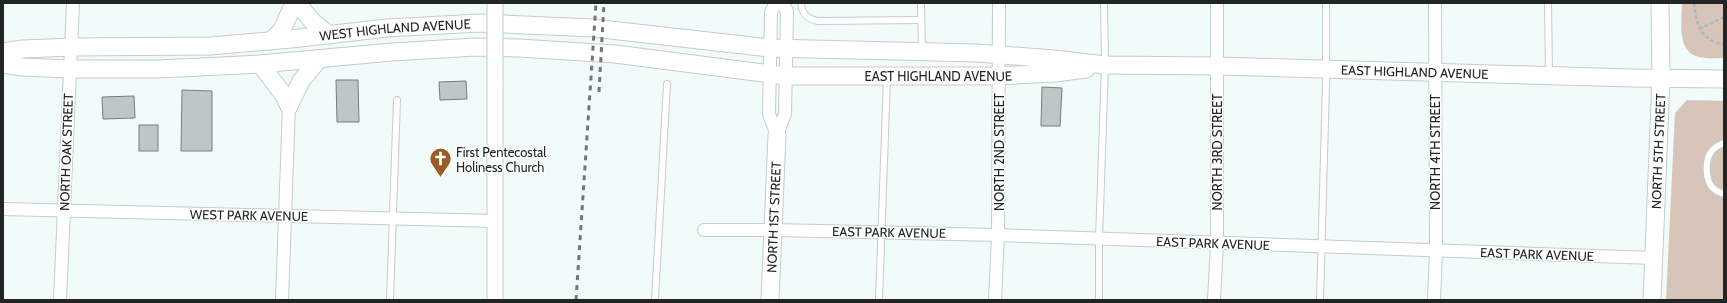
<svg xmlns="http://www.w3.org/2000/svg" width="1727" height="303" viewBox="0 0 1727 303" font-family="Cabin,sans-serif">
  <rect width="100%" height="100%" fill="#f1fbf9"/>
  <g fill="#d8c5b9">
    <path d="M1682,3H1724V58C1716,58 1707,59 1699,57C1676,52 1682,21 1682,3Z"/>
    <path d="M1687,100L1724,101V300H1666L1675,113Z"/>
  </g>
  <g fill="#bec7c5" stroke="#757e7c">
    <path d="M336,80H358L359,122H337Z"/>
    <path d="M466,81L467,99L440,100L439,82Z"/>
    <path d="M1042,87L1062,88L1060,126H1041Z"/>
    <path d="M182,90L212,91V151H181Z"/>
    <path d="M134,96L135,118L103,119L102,97Z"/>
    <rect x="139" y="125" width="19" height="26"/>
  </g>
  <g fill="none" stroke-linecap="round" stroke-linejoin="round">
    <defs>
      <g id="service">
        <path d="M801,3C802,14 807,19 818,21L921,20"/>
        <path d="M921,3L922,51"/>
        <path d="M1548,3L1549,75"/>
        <path d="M1724,143C1719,145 1714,147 1711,152C1705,160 1705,181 1713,188C1715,191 1721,193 1724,194"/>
        <path d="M390,300L397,100"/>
        <path d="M655,300L667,84"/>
        <path d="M879,300L887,78"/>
        <path d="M1099,300V239L1105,65L1104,3"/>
        <path d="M1320,300L1326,84V3"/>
      </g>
      <g id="minor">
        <path d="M775,3L771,13L769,114L777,135"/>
        <path d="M777,135L785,114L787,11L782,3"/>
        <path d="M3,209L496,221"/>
        <path d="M704,230H773L998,235L1654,258"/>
        <path d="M60,300L73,3"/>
        <path d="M282,300L289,106"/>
        <path d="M995,300L998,235L999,3"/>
        <path d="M1214,300L1217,244V3"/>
        <path d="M1434,300L1436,251L1435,3"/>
      </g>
      <path id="tertiary" d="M495,300V83"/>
      <g id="secondary">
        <path d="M297,3L313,22L329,35"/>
        <path d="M271,41L282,30L294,3"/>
        <path id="s1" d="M3,52L23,49L71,47L211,46L291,39L387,28L480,23L593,28L770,48L977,53L1054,59L1105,65L1217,66L1632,78L1724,79"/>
        <path id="s2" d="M3,64L22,67L70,69H159L260,64L392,52L475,47L519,48L615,54L786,76H999L1055,73L1086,69"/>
        <path d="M260,64L283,94L289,106"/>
        <path d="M289,106L301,81L319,59"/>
        <path id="s3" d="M770,300L777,135"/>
        <path id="s4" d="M1652,300L1661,78L1660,3"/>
      </g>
    </defs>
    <use href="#service" stroke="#c3cdcb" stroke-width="8"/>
    <use href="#minor" stroke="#c3cdcb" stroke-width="14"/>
    <use href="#tertiary" stroke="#c3cdcb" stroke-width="17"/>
    <use href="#secondary" stroke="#c3cdcb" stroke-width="19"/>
    <g stroke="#b0b8b7" stroke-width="2.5" stroke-dasharray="4 2" stroke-linecap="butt">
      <path d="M1694,3C1697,26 1699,38 1724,45"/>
      <path d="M1699,29L1724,17"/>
    </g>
    <use href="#service" stroke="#fff" stroke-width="6"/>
    <use href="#minor" stroke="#fff" stroke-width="12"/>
    <use href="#tertiary" stroke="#fff" stroke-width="15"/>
    <use href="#secondary" stroke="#fff" stroke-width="17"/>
    <g stroke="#727776" stroke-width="3" stroke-dasharray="5 5" stroke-linecap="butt">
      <path d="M599,92L604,3"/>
      <path d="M576,300L596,3"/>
    </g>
    <defs>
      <path id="tertiary-bridge" d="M495,3V83"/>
    </defs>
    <use href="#tertiary-bridge" stroke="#c3cdcb" stroke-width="17" stroke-linecap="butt"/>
    <use href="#tertiary-bridge" stroke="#fff" stroke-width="15"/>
  </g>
  <defs>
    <symbol id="church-pin" viewBox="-11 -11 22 30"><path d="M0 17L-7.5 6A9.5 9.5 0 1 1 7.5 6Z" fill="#9c5a27" stroke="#fff"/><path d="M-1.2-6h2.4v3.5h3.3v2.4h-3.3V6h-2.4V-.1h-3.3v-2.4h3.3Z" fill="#fff"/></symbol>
  </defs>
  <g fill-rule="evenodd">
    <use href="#church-pin" x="428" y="146" width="25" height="34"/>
  </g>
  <g text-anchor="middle" stroke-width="3" stroke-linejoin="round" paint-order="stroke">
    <g font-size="13" fill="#222524" stroke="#fff">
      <text dy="5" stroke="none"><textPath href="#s1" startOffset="393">WEST HIGHLAND AVENUE</textPath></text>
      <text dy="5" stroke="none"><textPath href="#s1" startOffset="1415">EAST HIGHLAND AVENUE</textPath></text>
      <text dy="5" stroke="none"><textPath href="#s2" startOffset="938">EAST HIGHLAND AVENUE</textPath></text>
      <text transform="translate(66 152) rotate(-88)" y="5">NORTH OAK STREET</text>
      <text transform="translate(999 152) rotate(-90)" y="5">NORTH 2ND STREET</text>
      <text transform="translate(1217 152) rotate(-90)" y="5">NORTH 3RD STREET</text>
      <text transform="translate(1435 152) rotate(-90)" y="5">NORTH 4TH STREET</text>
      <text dy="5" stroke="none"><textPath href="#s4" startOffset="149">NORTH 5TH STREET</textPath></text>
      <text transform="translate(249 215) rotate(1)" y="5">WEST PARK AVENUE</text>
      <text dy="5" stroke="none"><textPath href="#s3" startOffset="83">NORTH 1ST STREET</textPath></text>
      <text transform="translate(889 232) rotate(1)" y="5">EAST PARK AVENUE</text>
      <text transform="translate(1213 243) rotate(2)" y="5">EAST PARK AVENUE</text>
      <text transform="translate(1537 254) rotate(2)" y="5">EAST PARK AVENUE</text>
    </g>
    <g font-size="13" fill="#222524" stroke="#fff" text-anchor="start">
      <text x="456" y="157">First Pentecostal<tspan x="456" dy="15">Holiness Church</tspan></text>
    </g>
  </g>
  <rect width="1727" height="303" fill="none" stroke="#222524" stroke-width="8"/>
</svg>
